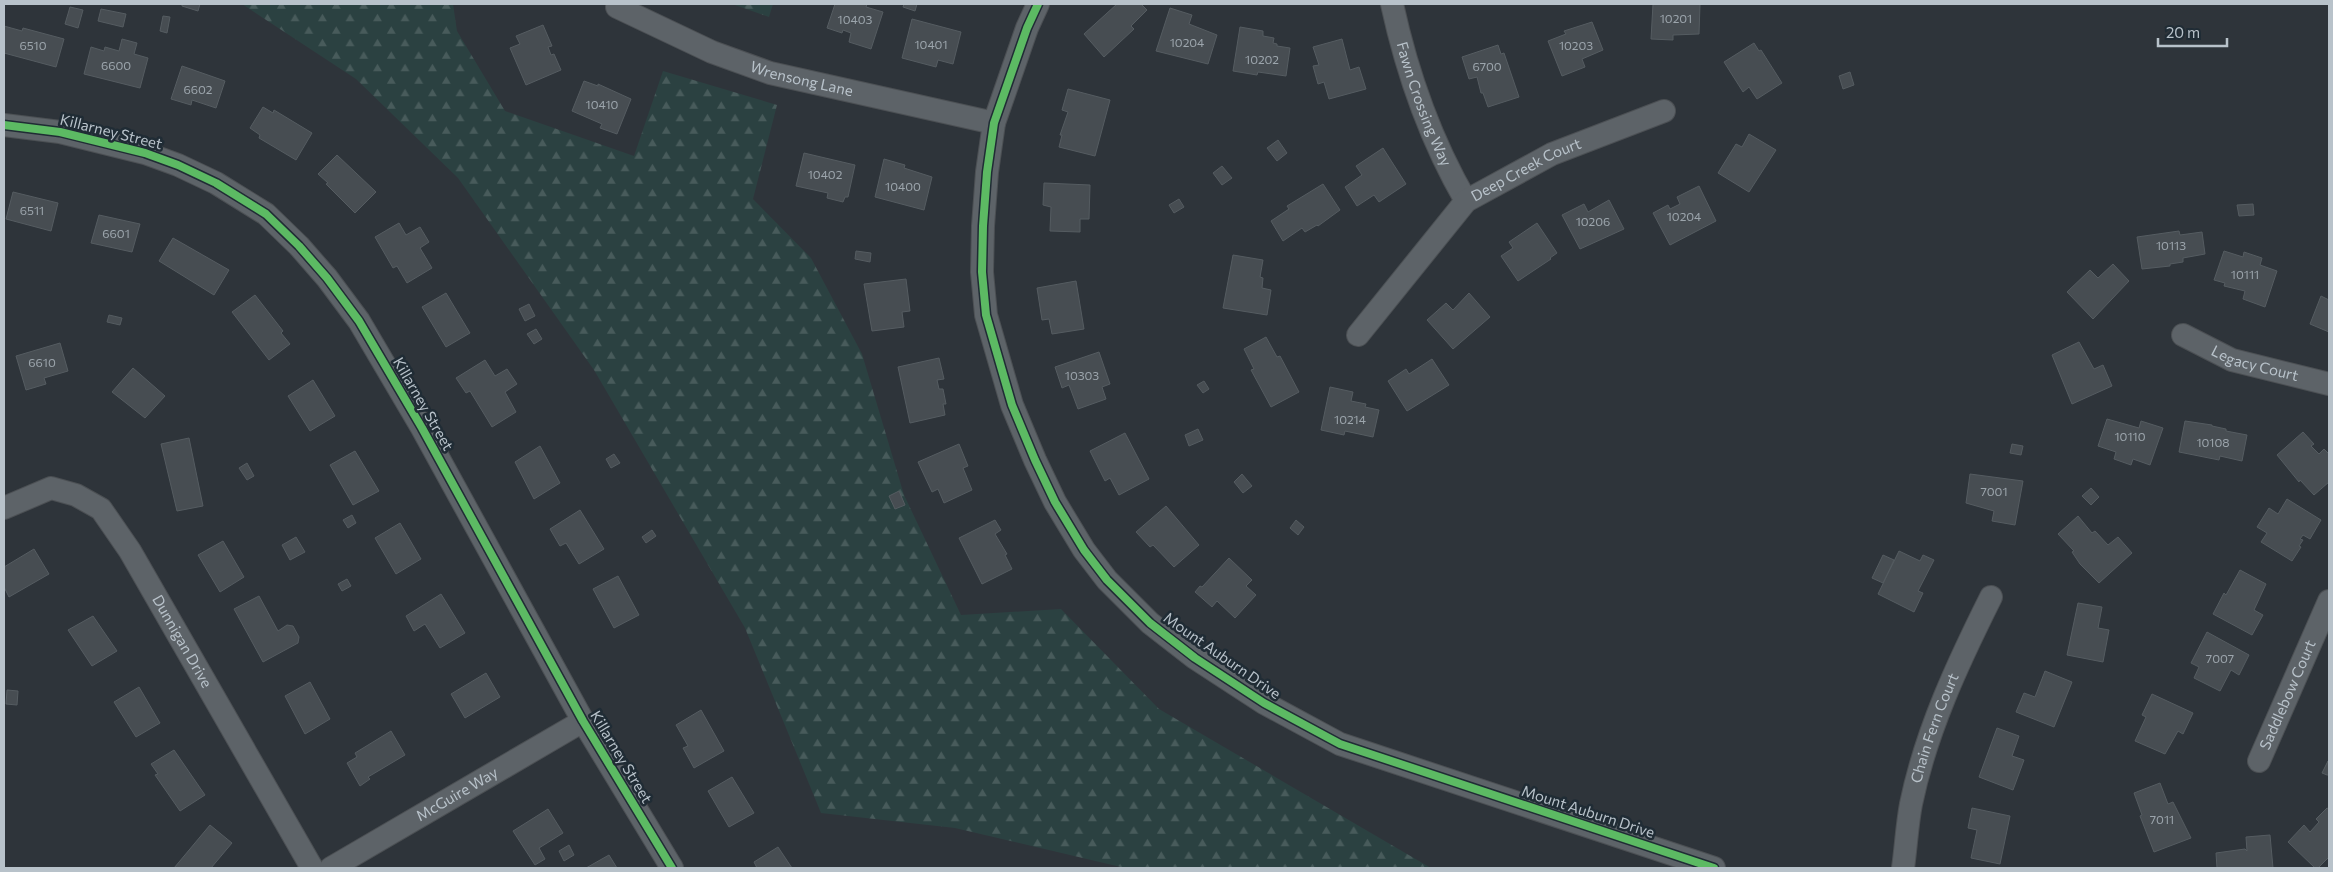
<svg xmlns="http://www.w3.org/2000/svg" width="2333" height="872" viewBox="0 0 2333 872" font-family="Commissioner,sans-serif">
  <defs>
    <pattern id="forest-firs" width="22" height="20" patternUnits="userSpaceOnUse" patternTransform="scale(1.25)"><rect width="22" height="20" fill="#2b4141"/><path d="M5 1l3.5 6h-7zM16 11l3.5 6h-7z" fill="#485b5b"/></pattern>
  </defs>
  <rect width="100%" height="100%" fill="#2e343a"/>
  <g fill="url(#forest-firs)">
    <path d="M242,4H453L457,31L505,111L634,156L663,71L777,105L753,199L811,258L862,354L904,495L961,615L1061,609L1159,709L1431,868H1125L955,828L821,813L745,628L594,370L458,178L356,79Z"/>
    <path d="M732,4H773L769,17Z"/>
  </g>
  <g fill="#474d52" stroke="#555c61">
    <path d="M182,4H200L198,11L182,6Z"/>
    <path d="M835,4H867L866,7L883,12L871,49L849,42L851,33L843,30L842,33L827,28Z"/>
    <path d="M904,4H917L915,11L903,7Z"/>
    <path d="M1117,4H1141L1147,10L1131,26L1134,29L1104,57L1084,34Z"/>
    <path d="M1653,4H1700L1699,34L1673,35V40L1651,39Z"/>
    <path d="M70,7L83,10L78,28L65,24Z"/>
    <path d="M1170,8L1192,15L1189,24L1217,35L1208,64L1156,51Z"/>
    <path d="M101,9L126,14L123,27L98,21Z"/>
    <path d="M163,16L170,17L167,33L160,31Z"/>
    <path d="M912,19L961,32L953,64L938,60L936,67L902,58Z"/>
    <path d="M1592,22L1603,50L1582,59L1585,67L1562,76L1548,41L1566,34L1564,31Z"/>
    <path d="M543,25L552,46L548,47L551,55L554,54L561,70L526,85L510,48L520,44L516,36Z"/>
    <path d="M4,26L22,31L23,28L64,39L56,67L4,53Z"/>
    <path d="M1240,27L1263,31V36L1274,38L1273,43L1277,44V46L1290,48L1286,76L1258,72L1257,75L1233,71Z"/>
    <path d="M122,39L137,43L134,54L148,58L140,88L84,74L91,47L104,51L105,47L119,51Z"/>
    <path d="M1342,39L1350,70L1359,67L1366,89L1329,99L1324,82L1318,84L1313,66L1319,65L1313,47Z"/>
    <path d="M1754,43L1759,51L1761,50L1782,83L1757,99L1749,87L1743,92L1724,62Z"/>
    <path d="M1498,45L1501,54L1504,53L1519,97L1488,107L1483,93H1481L1477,77L1469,79L1462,57Z"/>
    <path d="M182,66L225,81L216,108L192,100L191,105L171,99Z"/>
    <path d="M1850,72L1854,85L1843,89L1839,76Z"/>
    <path d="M584,81L598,86V84L631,99L617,134L600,128L602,124L572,111Z"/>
    <path d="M1068,89L1110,100L1095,156L1059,147L1062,135H1060L1068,112L1062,110Z"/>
    <path d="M263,107L273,113L274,110L312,133L296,160L259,138L260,135L250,128Z"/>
    <path d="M1749,134L1776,150L1749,192L1718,173L1736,144L1742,147Z"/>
    <path d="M1278,140L1287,153L1277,161L1267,148Z"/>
    <path d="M1383,148L1406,184L1379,202L1374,195L1357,206L1345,187L1362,175L1356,166Z"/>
    <path d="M804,153L855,165L848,197H845L843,202L827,198L828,193L796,186Z"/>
    <path d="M337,155L376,192L355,213L326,184L328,183L318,174Z"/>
    <path d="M884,159L905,165L904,168L932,177L924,210L875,197Z"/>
    <path d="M1222,166L1232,178L1222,185L1213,173Z"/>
    <path d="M1044,183L1090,185L1089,219H1080V232L1050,231L1051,207L1043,205Z"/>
    <path d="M1323,184L1340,210L1318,226L1317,225L1305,232L1302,228L1283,241L1271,221L1289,209L1287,206Z"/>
    <path d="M1699,186L1716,221L1670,245L1653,213L1668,205L1670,209L1680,204L1677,197Z"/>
    <path d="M13,192L58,203L51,231L6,219Z"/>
    <path d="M1179,199L1184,207L1174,213L1169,205Z"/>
    <path d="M1609,200L1624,229L1580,249L1562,215L1584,204L1588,212Z"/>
    <path d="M2253,204L2254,215L2239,216L2237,205Z"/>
    <path d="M99,215L140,224L132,252L91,243Z"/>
    <path d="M399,223L406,235L420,227L429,242L420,248L432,268L407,283L397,266L393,268L375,237Z"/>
    <path d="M1537,223L1557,253L1550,258L1551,259L1518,281L1501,256L1513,248L1509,242Z"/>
    <path d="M2179,231L2180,235L2202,232L2205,254L2183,258V262L2170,264V266L2142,269L2137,237Z"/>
    <path d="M173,238L229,270L214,295L159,261Z"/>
    <path d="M856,251L871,253L870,262L855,259Z"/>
    <path d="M2224,251L2243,257L2244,252L2262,258L2260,265L2277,271L2265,307L2243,299L2245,291L2224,286L2225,283L2214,280Z"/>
    <path d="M1233,255L1263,260L1260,277L1263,278L1262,288L1271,290L1267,315L1223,308Z"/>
    <path d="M2113,264L2129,281L2093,319L2067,292L2090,270L2098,278Z"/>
    <path d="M906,279L910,311L902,312L904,327L872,331L864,284Z"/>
    <path d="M1076,281L1084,329L1052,334L1049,319L1042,320L1037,288Z"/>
    <path d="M446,293L470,333L446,347L422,307Z"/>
    <path d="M1469,293L1490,317L1453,349L1427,320L1446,303L1453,310Z"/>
    <path d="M255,295L283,331L281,333L290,344L269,360L232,312Z"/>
    <path d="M2321,296L2329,300V332L2310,324Z"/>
    <path d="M529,304L535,316L525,321L519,309Z"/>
    <path d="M109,315L122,318L120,325L107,322Z"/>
    <path d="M536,329L542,339L534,344L527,334Z"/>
    <path d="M1266,337L1277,357L1280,356L1299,392L1271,407L1251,370L1254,369L1244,349Z"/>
    <path d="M2079,342L2094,369L2103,365L2112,386L2072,404L2052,355Z"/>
    <path d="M60,343L68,371L44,378L46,384L26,390L16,356Z"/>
    <path d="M1099,352L1110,384L1102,387L1106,399L1078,409L1069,385L1062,388L1055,367Z"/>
    <path d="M939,358L944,379L937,380L939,389H943L946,404H943L945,415L910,423L898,367Z"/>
    <path d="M1432,359L1449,385L1407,411L1388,381L1406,369L1409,374Z"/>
    <path d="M485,360L495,376L507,369L517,384L505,392L516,412L492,427L470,391L466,393L456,378Z"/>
    <path d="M133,368L165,396L145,418L112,392Z"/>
    <path d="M313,380L335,416L310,431L288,396Z"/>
    <path d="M1204,381L1209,389L1203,393L1197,385Z"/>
    <path d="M1330,387L1353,392L1351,401L1366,404L1365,407L1379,410L1373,437L1345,431L1344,435L1321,430Z"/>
    <path d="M2107,419L2139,428L2141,421L2163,428L2150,465L2133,459L2131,465L2114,459L2116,452L2098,446Z"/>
    <path d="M2185,421L2212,425V426L2226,429V431L2247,435L2242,461L2220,456L2219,460L2179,452Z"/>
    <path d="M1198,429L1203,440L1189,446L1185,435Z"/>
    <path d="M2303,432L2314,444L2311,446L2319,454L2324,449L2329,454V482L2314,495L2300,480L2299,482L2277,455Z"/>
    <path d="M1125,433L1149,479L1119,495L1110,478L1105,481L1090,451Z"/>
    <path d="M189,438L203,506L177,511L161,444Z"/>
    <path d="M959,444L968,466L963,468L972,490L944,503L938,489L932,492L918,462Z"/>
    <path d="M2012,444L2023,446L2021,455L2010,453Z"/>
    <path d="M540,446L560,483L534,499L515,462Z"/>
    <path d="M355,451L379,491L353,505L330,465Z"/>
    <path d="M614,454L620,463L611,468L606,459Z"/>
    <path d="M247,463L254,476L247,480L239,468Z"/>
    <path d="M1242,474L1252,486L1243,493L1234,482Z"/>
    <path d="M1970,474L2023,481L2015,525L1992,521L1994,511L1966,503Z"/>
    <path d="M2091,488L2099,497L2091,505L2082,496Z"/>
    <path d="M899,491L905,505L895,509L889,496Z"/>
    <path d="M2287,499L2321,520L2310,539L2303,535L2300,539L2303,540L2299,546L2301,547L2292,561L2261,542L2267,533L2257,527L2269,508L2278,514Z"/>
    <path d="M1166,506L1199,545L1174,567L1153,545L1150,547L1136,532Z"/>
    <path d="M580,510L604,549L579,564L566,543L560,546L550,529Z"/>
    <path d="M352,515L356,523L348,528L343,520Z"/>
    <path d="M2078,516L2092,533L2095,531L2108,545L2118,537L2132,553L2099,583L2080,564L2072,552L2074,551L2058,534Z"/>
    <path d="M995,520L1001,530L995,534L1007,554L1005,555L1012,569L982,584L959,538Z"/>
    <path d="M1296,520L1304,527L1298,535L1290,528Z"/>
    <path d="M400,523L421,559L396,574L375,538Z"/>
    <path d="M652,530L656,536L646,543L642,537Z"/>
    <path d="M296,537L305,552L290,560L282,545Z"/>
    <path d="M223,541L244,577L220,592L198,555Z"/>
    <path d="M34,549L49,574L9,597L4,587V567Z"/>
    <path d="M1899,551L1920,561L1923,555L1934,560L1918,591L1923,593L1914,612L1878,594Z"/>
    <path d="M1883,555L1894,560L1883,583L1872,578Z"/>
    <path d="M1229,558L1252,580L1246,586L1256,595L1235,618L1217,601L1212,607L1195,592L1200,586L1202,587Z"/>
    <path d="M2240,570L2266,584L2254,610L2263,615L2252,635L2213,614L2224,593L2226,595Z"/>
    <path d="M618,576L639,615L614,628L593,589Z"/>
    <path d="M347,579L351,586L342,591L338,584Z"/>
    <path d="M441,594L465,633L440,648L425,624L414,631L406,616Z"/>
    <path d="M259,596L278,631L287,625L293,626L299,637L298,643L263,662L234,609Z"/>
    <path d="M2078,603L2102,607L2098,628L2109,630L2103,662L2067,655Z"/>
    <path d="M93,616L117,651L92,666L68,630Z"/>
    <path d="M2207,632L2249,655L2239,675L2231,670L2220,691L2194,678L2199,667L2191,663Z"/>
    <path d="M2045,671L2072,682L2054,727L2016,712L2024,693L2035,697Z"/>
    <path d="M486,673L500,697L465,718L451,694Z"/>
    <path d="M310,682L330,719L305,734L285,696Z"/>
    <path d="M139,687L160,723L136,737L114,702Z"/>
    <path d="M7,690L18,691L17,705L6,704Z"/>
    <path d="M2152,694L2193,713L2183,734L2178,731L2165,754L2135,741L2146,717L2142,715Z"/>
    <path d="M701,710L724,751L694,768L683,748L688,746L676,725Z"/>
    <path d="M1997,728L2019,736L2012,756L2024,760L2013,790L1979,777Z"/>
    <path d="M391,731L405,755L368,777L370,779L360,786L347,763L357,757L355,753Z"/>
    <path d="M174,750L205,795L180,811L155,775L158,774L151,764Z"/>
    <path d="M2328,761L2329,775H2327L2322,773Z"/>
    <path d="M732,777L754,813L729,827L708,791Z"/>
    <path d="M2160,783L2168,804L2173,802L2191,838L2154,852L2140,816L2142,815L2134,793Z"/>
    <path d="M1972,808L2010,816L2000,864L1971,858L1977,830L1968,828Z"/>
    <path d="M2327,808L2329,809V857L2318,868H2315L2288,842L2304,825L2310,832L2319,822L2316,819Z"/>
    <path d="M548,809L563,833L539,848L545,859L535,865L513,831Z"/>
    <path d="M210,825L232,843L211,868H174Z"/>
    <path d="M2270,835L2273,868H2217L2216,853L2245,849L2247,851L2246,837Z"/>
    <path d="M569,845L574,855L564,861L559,851Z"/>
    <path d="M778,847L792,868H757L754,862Z"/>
    <path d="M609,855L617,868H586Z"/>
  </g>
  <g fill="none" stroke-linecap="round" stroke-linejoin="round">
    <defs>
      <g id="minor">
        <path d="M1038,4L1027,28L994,123L987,172L983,226L982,272L986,315L1012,405L1035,460L1055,502L1084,550L1107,580L1150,623L1195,658L1264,703L1340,744L1714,868"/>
        <path id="s1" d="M1392,4C1407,73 1430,139 1466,201"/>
        <path id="s2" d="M617,7L712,52L770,73L994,123"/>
        <path d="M4,125L60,132L145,153L178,165L216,183L266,214L299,246L327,278L359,321L422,428L583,721L672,868"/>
        <path id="s3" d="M1358,335L1466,201L1552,154L1664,111"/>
        <path id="s4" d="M2183,335L2232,360L2329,384"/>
        <path id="s5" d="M4,508L51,488L76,495L101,509L130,551L312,868"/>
        <path id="s6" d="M2259,761L2329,601"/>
        <path id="s7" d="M331,868L583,721"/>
        <path id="s8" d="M1903,868C1906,847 1907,825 1911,804C1926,731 1958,663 1991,597"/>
      </g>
    </defs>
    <use href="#minor" stroke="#4c5054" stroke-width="24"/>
    <use href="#minor" stroke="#5d6368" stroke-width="22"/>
    <defs>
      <g id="cycleway">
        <path d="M1038,4L1027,28L994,123L987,172L983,226L982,272L986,315L1012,405L1035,460L1055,502L1084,550L1107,580L1150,623L1195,658L1264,703L1340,744L1714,868"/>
        <path d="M4,125L60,132L145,153L178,165L216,183L266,214L299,246L327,278L359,321L422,428L583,721L672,868"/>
      </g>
    </defs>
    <use href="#cycleway" stroke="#202c35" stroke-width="11"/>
    <use href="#cycleway" stroke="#5cba63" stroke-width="8"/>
  </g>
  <g text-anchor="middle" stroke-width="5" stroke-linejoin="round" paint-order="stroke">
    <g font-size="12" fill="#9ca5ac">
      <text x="1676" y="23">10201</text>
      <text x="855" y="24">10403</text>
      <text x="1187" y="47">10204</text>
      <text x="931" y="49">10401</text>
      <text x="33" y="50">6510</text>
      <text x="1576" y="50">10203</text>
      <text x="1262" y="64">10202</text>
      <text x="116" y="70">6600</text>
      <text x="1487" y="71">6700</text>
      <text x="198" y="94">6602</text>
      <text x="602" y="109">10410</text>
      <text x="825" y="179">10402</text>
      <text x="903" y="191">10400</text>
      <text x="32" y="215">6511</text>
      <text x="1684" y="221">10204</text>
      <text x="1593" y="226">10206</text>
      <text x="116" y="238">6601</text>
      <text x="2171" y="250">10113</text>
      <text x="2245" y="279">10111</text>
      <text x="42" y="367">6610</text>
      <text x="1082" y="380">10303</text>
      <text x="1350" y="424">10214</text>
      <text x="2130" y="441">10110</text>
      <text x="2213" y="447">10108</text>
      <text x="1994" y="496">7001</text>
      <text x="2220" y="663">7007</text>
      <text x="2162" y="824">7011</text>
    </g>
    <g font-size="15" fill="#b8c2ca" stroke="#202c35">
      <text dy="5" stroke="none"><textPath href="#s2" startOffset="199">Wrensong Lane</textPath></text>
      <text dy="5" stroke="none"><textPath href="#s1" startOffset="105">Fawn Crossing Way</textPath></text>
      <text transform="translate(111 132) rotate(14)" y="5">Killarney Street</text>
      <text dy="5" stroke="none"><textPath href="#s3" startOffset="240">Deep Creek Court</textPath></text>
      <text dy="5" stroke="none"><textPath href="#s4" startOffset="78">Legacy Court</textPath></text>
      <text transform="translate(423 404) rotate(60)" y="5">Killarney Street</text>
      <text dy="5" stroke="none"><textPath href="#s5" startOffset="261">Dunnigan Drive</textPath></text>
      <text transform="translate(1222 656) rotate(35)" y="5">Mount Auburn Drive</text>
      <text dy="5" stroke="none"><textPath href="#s6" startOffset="72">Saddlebow Court</textPath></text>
      <text dy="5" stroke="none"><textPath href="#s8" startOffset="144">Chain Fern Court</textPath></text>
      <text transform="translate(621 757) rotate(59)" y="5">Killarney Street</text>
      <text dy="5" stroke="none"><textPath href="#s7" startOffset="146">McGuire Way</textPath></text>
      <text transform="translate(1588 812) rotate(18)" y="5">Mount Auburn Drive</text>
    </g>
  </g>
  <rect width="2333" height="872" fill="none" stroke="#b8c2ca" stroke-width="10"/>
  <path d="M2158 38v8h69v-8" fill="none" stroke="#b8c2ca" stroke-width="2.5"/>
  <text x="2166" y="38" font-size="15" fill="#b8c2ca" stroke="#202c35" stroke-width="4" paint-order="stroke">20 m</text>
</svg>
